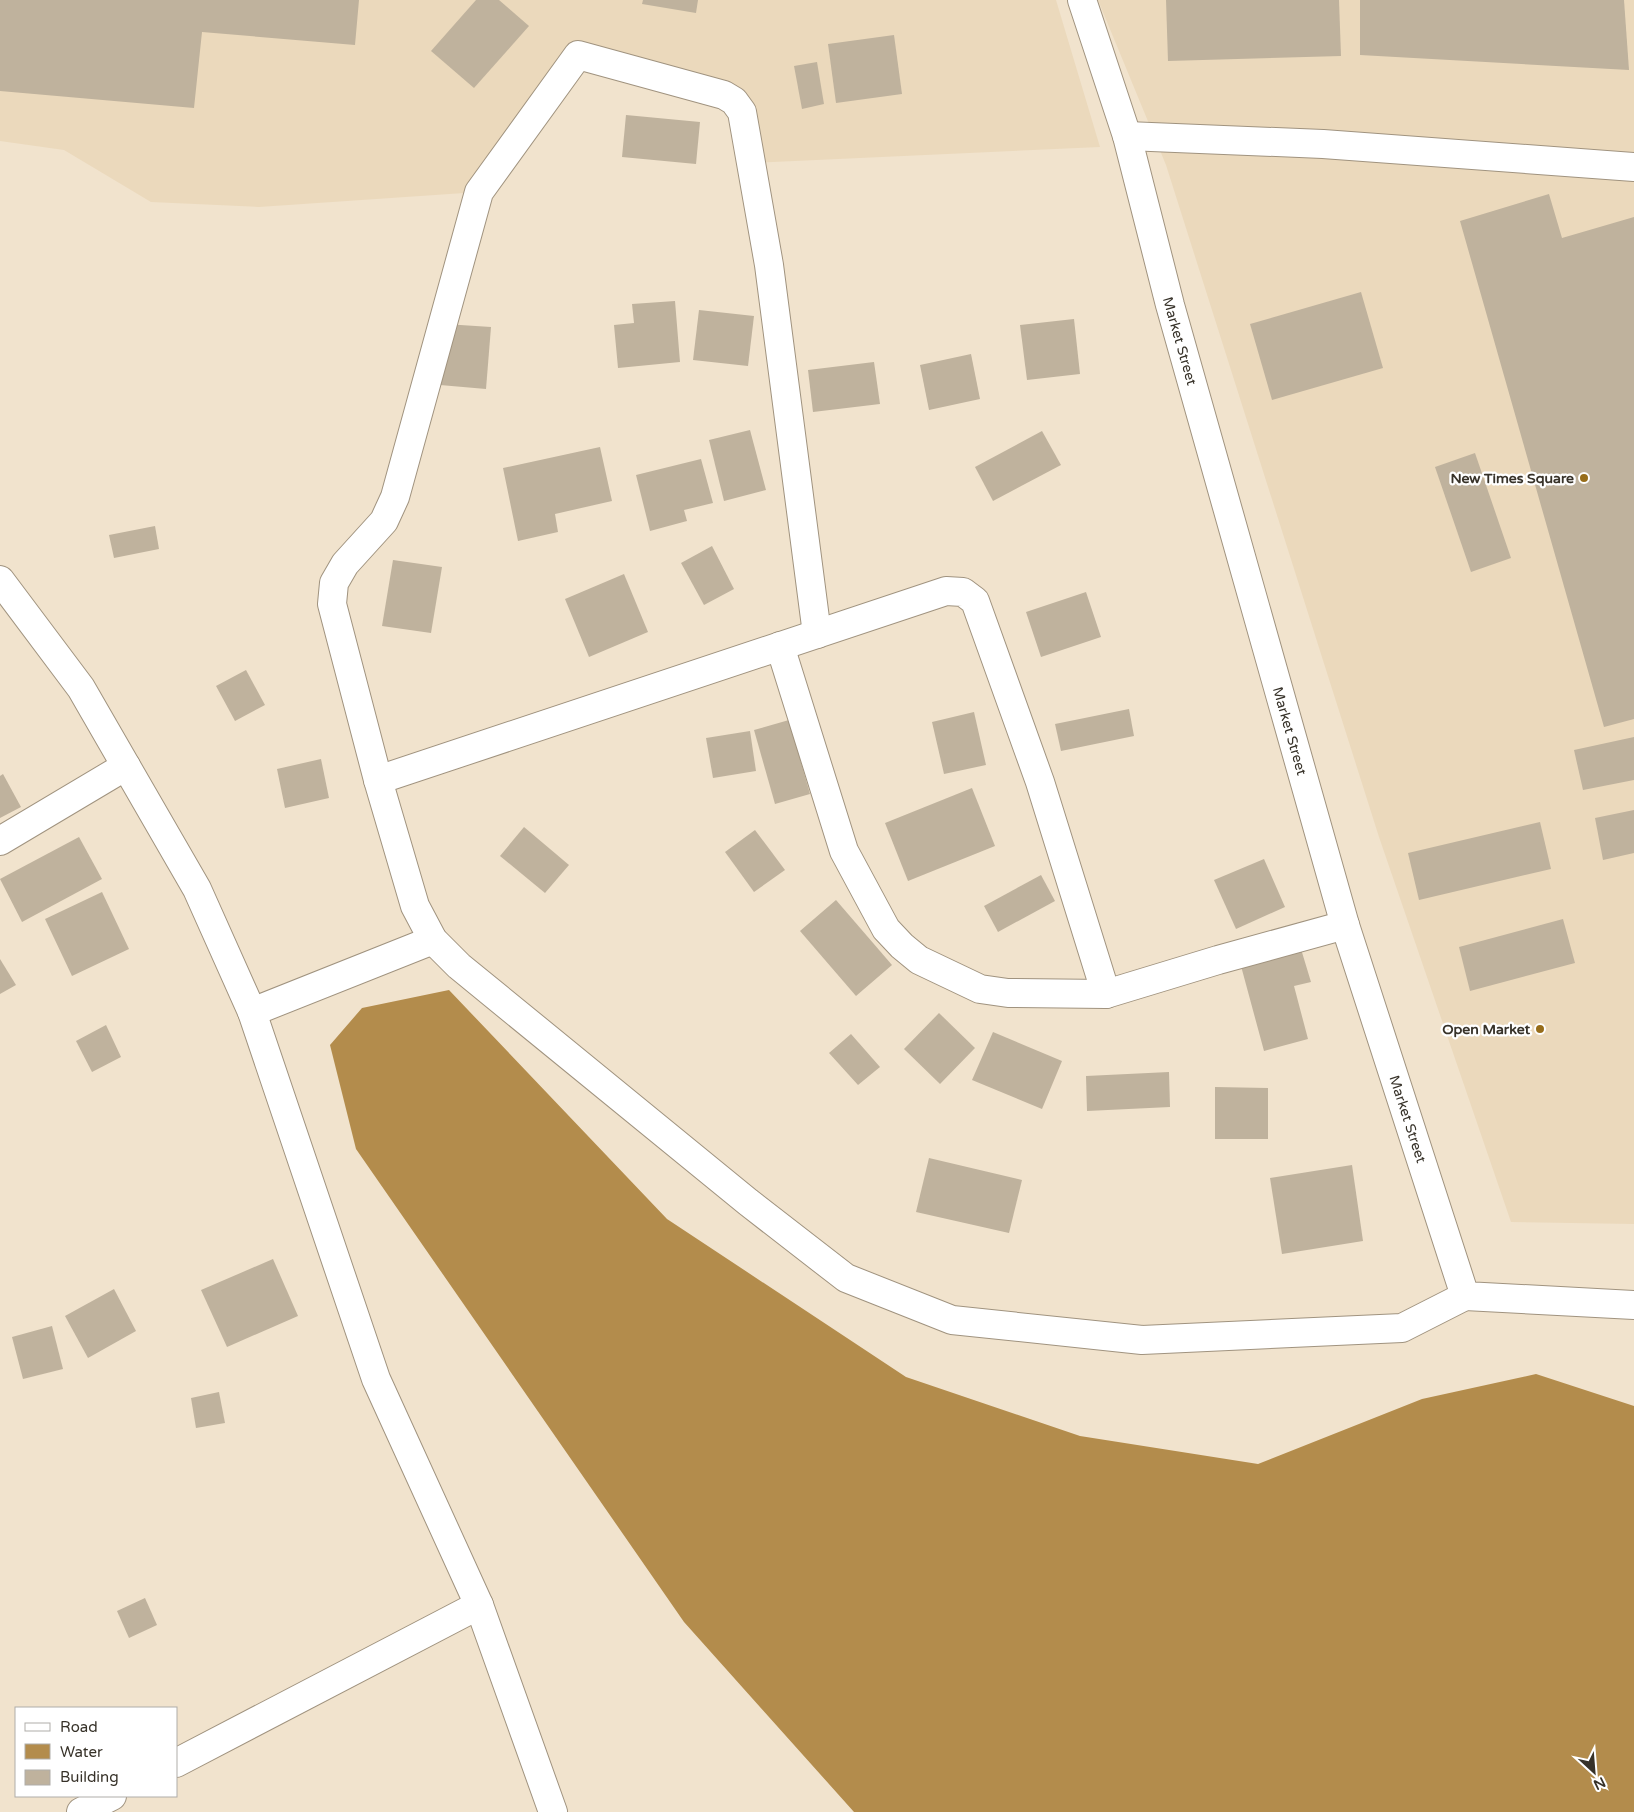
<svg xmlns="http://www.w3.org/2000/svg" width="1634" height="1812" viewBox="0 0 1634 1812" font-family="'Varela Round',sans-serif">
  <rect width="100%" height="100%" fill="#f1e3cd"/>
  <g fill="#ebd9bc">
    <path d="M0,0H1056L1100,147L751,163L742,112L579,55L479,192L259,207L151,202L64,150L0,141Z"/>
    <path d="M1098,0H1634V1224L1511,1222L1379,837L1166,165Z"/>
  </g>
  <path fill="#b38c4c" d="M449,990L667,1219L906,1377L1080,1436L1258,1464L1422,1399L1536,1374L1634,1406V1812H854L684,1622L356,1149L330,1045L362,1008Z"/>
  <g fill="#bfb29d">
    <path d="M0,0H359L355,45L202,32L194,108L0,91Z"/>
    <path d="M476,0H499L529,26L474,88L431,51Z"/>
    <path d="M643,0H698L696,13L642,4Z"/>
    <path d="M1166,0H1339L1341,56L1168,61Z"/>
    <path d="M1360,0H1624L1629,70L1360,55Z"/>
    <path d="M894,35L902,94L836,103L828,44Z"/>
    <path d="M817,62L824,104L802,109L794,66Z"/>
    <path d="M626,115L700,122L696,164L622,157Z"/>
    <path d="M1549,194L1562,238L1634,217V719L1604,727L1460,221Z"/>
    <path d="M1361,292L1383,368L1272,400L1250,324Z"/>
    <path d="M675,301L680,362L618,368L614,325L634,323L632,304Z"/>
    <path d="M699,310L754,316L748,366L693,360Z"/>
    <path d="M1074,319L1080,374L1027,380L1020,325Z"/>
    <path d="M445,324L491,327L486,389L440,385Z"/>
    <path d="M971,354L980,399L929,410L920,365Z"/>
    <path d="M874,362L880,404L813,412L808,370Z"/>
    <path d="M750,430L766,490L724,501L709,440Z"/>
    <path d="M1042,431L1061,465L993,501L975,467Z"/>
    <path d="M600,447L612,501L555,514L558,532L518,541L503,468Z"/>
    <path d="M1475,453L1511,558L1471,572L1435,467Z"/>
    <path d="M701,459L713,503L684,510L687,521L650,531L636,475Z"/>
    <path d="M155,526L159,549L114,558L109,535Z"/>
    <path d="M712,546L734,589L704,605L681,563Z"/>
    <path d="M393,560L442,567L431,633L382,626Z"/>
    <path d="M624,574L648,632L589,657L565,599Z"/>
    <path d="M1086,592L1101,637L1041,657L1026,612Z"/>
    <path d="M246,670L265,705L235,721L216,686Z"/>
    <path d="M1129,709L1134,736L1061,751L1055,724Z"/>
    <path d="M974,712L986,765L944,774L932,722Z"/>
    <path d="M789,720L810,794L775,804L754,730Z"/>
    <path d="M750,731L756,771L713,778L706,738Z"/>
    <path d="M1634,737V780L1583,790L1574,750Z"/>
    <path d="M321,759L329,798L285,808L277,769Z"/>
    <path d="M3,774L21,807L0,818V776Z"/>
    <path d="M972,788L995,846L908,881L885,823Z"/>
    <path d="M1634,810V853L1603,860L1595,818Z"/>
    <path d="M1540,822L1551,869L1419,900L1408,853Z"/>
    <path d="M524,827L569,865L545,893L500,856Z"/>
    <path d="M755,830L785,870L754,892L725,852Z"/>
    <path d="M79,837L102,879L22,922L0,879Z"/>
    <path d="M1264,859L1285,907L1236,929L1214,880Z"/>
    <path d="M1041,875L1055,901L998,932L984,906Z"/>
    <path d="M102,892L129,949L72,976L45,919Z"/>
    <path d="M836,900L892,965L856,996L800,931Z"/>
    <path d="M1563,919L1575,963L1470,991L1459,947Z"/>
    <path d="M1301,949L1311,982L1294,986L1308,1039L1264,1051L1241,966Z"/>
    <path d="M0,959L16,985L0,994Z"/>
    <path d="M939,1013L975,1048L940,1084L904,1049Z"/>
    <path d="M106,1025L121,1057L92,1072L76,1041Z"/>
    <path d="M993,1032L1062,1061L1042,1109L972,1080Z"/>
    <path d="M851,1034L880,1067L858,1085L829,1053Z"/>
    <path d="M1169,1072L1170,1107L1087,1111L1086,1076Z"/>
    <path d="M1215,1087L1268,1088V1139H1215Z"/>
    <path d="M929,1158L1022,1180L1009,1233L916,1212Z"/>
    <path d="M1352,1165L1363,1241L1282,1254L1270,1178Z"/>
    <path d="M273,1259L298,1316L227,1347L201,1290Z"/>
    <path d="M114,1289L136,1331L88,1358L65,1316Z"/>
    <path d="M52,1326L63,1369L23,1379L12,1337Z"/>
    <path d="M219,1392L225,1423L196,1428L191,1398Z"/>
    <path d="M145,1598L157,1625L129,1638L117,1611Z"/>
  </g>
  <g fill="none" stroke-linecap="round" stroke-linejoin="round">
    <defs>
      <g id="minor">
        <path d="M1082,0L1127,136L1170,305L1345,925L1465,1296L1634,1305"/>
        <path d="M1127,136L1323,144L1634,167"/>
        <path d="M0,580L81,688L126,766L197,889L252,1012L376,1379L479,1605L553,1812"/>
        <path d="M817,634L769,265L742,112L734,101L724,95L578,55L479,192L395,497L384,521L345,564L334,583L332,604L378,780L415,906L433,940L459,966L748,1202L846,1278L952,1320L1142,1340L1402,1328L1465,1296"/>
        <path d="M780,646L844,851L886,929L902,946L919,960L980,989L1008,993L1106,994"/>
        <path d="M378,780L946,591L963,592L975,601L1040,782L1106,994L1218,960L1345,925"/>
        <path d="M0,841L126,766"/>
        <path d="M252,1012L433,940"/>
        <path d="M176,1763L479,1605"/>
        <path d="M81,1812L112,1796"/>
      </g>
    </defs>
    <use href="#minor" stroke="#a0937f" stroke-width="30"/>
    <use href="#minor" stroke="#fff" stroke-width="28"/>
  </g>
  <g fill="#976d1a" stroke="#fff" stroke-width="2">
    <circle cx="1584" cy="478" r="5"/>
    <circle cx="1540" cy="1029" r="5"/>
  </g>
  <g text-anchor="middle" stroke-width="4.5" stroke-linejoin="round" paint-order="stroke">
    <g font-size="14" fill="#373229" stroke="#fff">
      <text transform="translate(1180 341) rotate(74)" y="5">Market Street</text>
      <text transform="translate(1290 731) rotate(74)" y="5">Market Street</text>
      <text transform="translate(1408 1119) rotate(72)" y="5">Market Street</text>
    </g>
    <g font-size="14" font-weight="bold" fill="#373229" stroke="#fff" text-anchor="end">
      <text x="1574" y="483">New Times Square</text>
      <text x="1530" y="1034">Open Market</text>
    </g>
  </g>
  <rect x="15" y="1707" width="162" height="90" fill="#ffffff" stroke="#afada9"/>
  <rect x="25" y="1723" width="25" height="8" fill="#ffffff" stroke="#afada9"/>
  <text x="60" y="1732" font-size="15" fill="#373229">Road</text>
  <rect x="25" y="1744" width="25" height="15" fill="#b38c4c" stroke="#afada9"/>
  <text x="60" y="1757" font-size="15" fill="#373229">Water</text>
  <rect x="25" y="1770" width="25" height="15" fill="#bfb29d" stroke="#afada9"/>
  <text x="60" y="1782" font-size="15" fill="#373229">Building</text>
  <g transform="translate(1594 1772) rotate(154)" stroke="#ffffff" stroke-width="4" paint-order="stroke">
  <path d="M0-4L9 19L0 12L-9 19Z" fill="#373229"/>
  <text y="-8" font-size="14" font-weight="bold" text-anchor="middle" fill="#373229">N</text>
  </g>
</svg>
